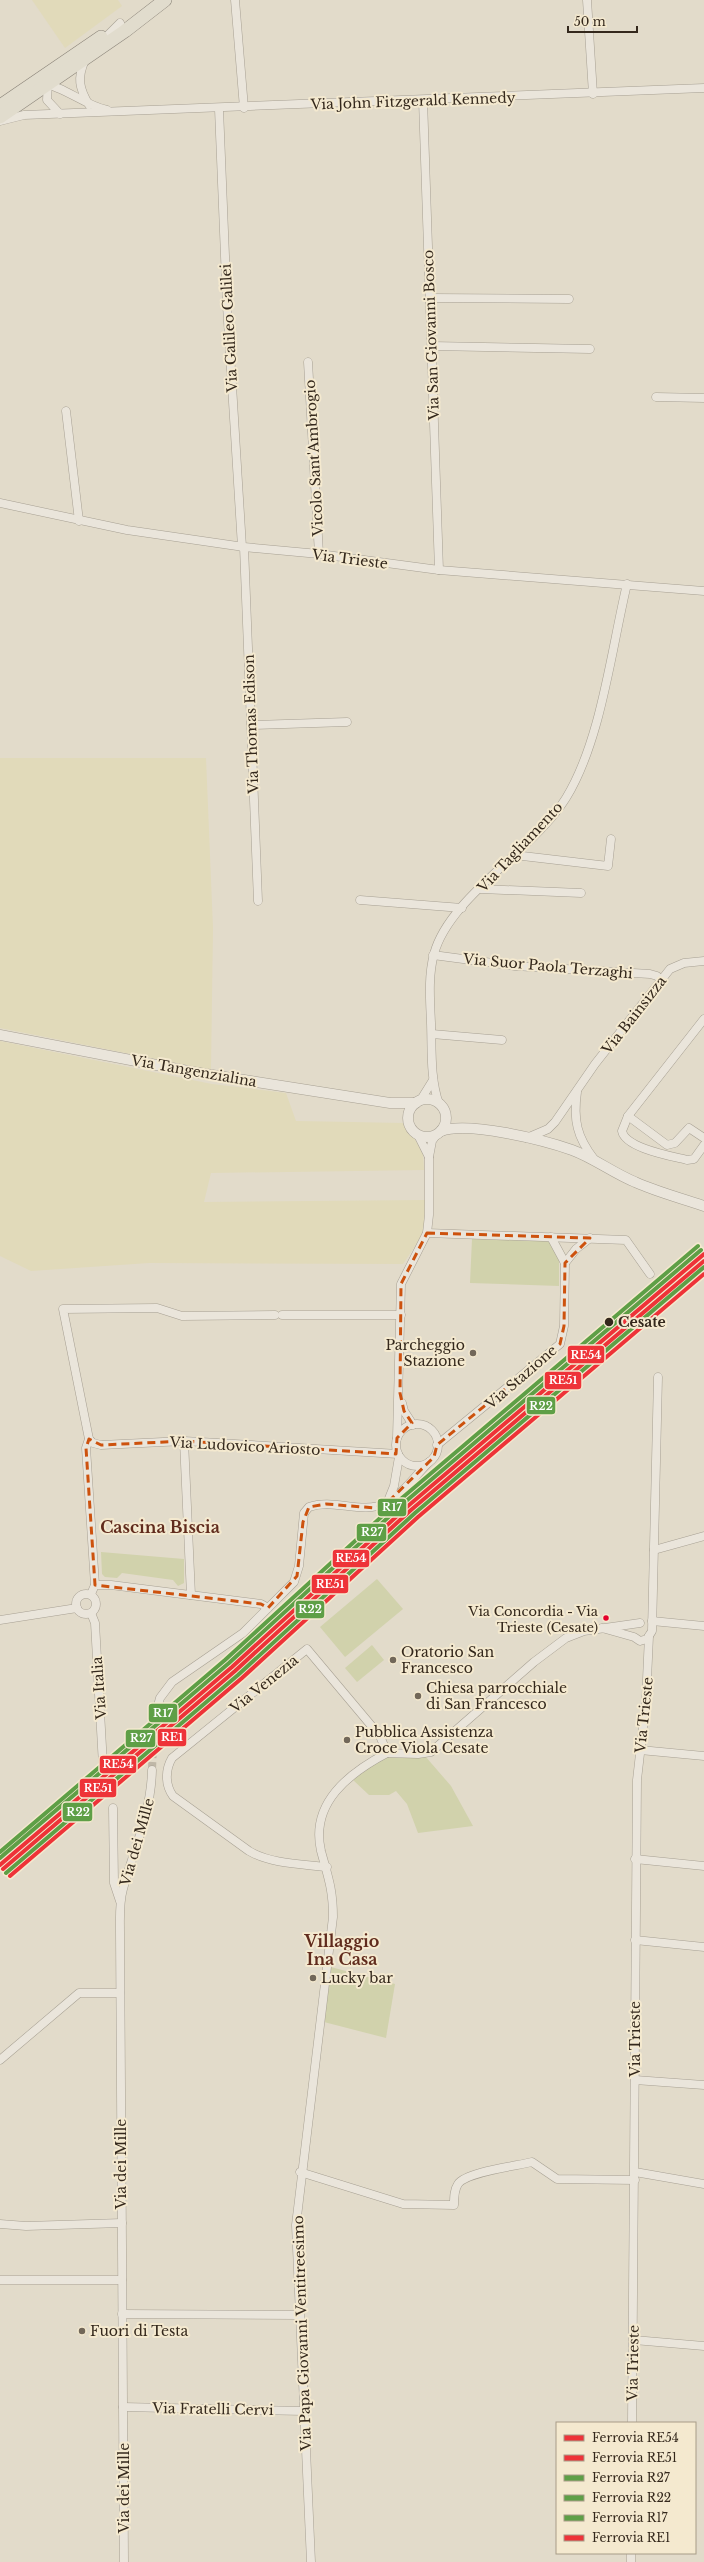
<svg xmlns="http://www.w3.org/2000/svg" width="704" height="2562" viewBox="0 0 704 2562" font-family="'Libre Baskerville',serif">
  <rect width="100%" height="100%" fill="#e2dbca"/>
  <g fill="#e1daba">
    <path d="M32,0H118L122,6L65,48Z"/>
    <path d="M0,758H206L213,928L211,1070L0,1028Z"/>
    <path d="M0,1041L212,1084L286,1093L296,1121L405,1123L423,1153L424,1170L211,1173L204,1202L425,1200L424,1233L403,1264L149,1263L31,1271L0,1256Z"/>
  </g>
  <g fill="#d1d2ac">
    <path d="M472,1239L548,1241L556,1245L559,1254V1286L470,1283Z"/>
    <path d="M101,1552L184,1559V1583L178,1586L173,1580L122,1573L117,1578L105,1577L102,1574Z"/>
    <path d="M377,1579L403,1609L345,1657L320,1627Z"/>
    <path d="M372,1645L384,1660L357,1682L345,1668Z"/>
    <path d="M425,1756L451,1786L473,1826L418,1833L407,1804L396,1791L389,1795H369L352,1779L383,1757L414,1758Z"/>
    <path d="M327,1966L395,1984L386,2038L320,2021Z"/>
  </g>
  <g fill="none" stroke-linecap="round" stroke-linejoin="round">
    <path stroke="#bfb7a7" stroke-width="8" stroke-dasharray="8 4" stroke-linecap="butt" d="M152,1770L154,1720"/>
    <defs>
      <g id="minor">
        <path d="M235,0L244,108"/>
        <path d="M587,0L593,94"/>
        <path d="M104,39L120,23"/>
        <path d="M85,60C77,78 79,88 89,105"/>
        <path d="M48,83L47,100L60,114"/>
        <path d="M44,84C63,86 84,105 107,110"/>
        <path d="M423,100L439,570"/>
        <path d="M219,109L227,305L242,547"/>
        <path d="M0,121L24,115L704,88"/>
        <path d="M430,298L569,299"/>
        <path d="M432,346L590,349"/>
        <path d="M308,362L319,554"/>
        <path d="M656,397L704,398"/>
        <path d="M66,411L79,521"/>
        <path d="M0,503L127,530L244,547L319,554L439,570L704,591"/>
        <path d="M244,547L258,901"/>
        <path d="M251,725L347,722"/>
        <path d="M514,855L608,866L611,839"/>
        <path d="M481,889L581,893"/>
        <path d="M360,900L462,908"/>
        <path d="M433,955L515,966L650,974L657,976L661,980"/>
        <path d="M704,1019L628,1116L622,1131C625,1148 671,1156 687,1160L694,1159L704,1145"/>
        <path d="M432,1034L502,1040"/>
        <path d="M577,1092C573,1120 577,1137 594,1159"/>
        <path d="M420,1101L433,1080"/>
        <path d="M439,1104C430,1078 432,1050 431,1023C430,1000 428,976 434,954C449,897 534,850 566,798C601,741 611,651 627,584"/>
        <path d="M628,1116L667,1145L675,1143L689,1128L704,1138"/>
        <path d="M418,1135L429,1157L432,1141L437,1134"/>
        <path d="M527,1138L548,1129L555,1122L595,1064L670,969L684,963L704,961"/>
        <path d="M427,1233L626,1240L650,1274"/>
        <path d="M565,1263L576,1249L590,1238"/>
        <path d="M275,1315L182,1316L157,1308L63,1309L89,1439L93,1443L101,1445L184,1441L398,1454"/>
        <path d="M282,1315H401"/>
        <path d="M402,1403L404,1411L413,1425"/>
        <circle cx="417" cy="1445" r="21"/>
        <path d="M397,1438L401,1284L427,1233L429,1215V1157"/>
        <path d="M89,1439L86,1448L95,1585"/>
        <path d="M184,1441L191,1595"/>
        <path d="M437,1445L560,1344L564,1326L565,1263L551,1237"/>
        <path d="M388,1501L394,1486L399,1457"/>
        <path d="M654,1550L704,1536"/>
        <circle cx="86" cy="1604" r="10"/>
        <path d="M91,1594L95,1585H111L261,1604L268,1608"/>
        <path d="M91,1613L95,1623L103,1765"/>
        <path d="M0,1620L77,1608"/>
        <path d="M652,1621L704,1626"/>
        <path d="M602,1628L634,1637L640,1641L647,1639L652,1631L658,1377"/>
        <path d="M154,1720L160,1698L172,1682L243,1633L294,1582L299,1566L304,1513L309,1507C334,1498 362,1515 386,1503C402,1495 416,1475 429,1462"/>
        <path d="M640,1750L704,1756"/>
        <path d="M387,1753L418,1754L431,1752L534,1662L566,1638L584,1631L640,1623"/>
        <path d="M113,1808L114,1883L120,1901"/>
        <path d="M635,1859L704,1866"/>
        <path d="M327,1867C302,1864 271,1864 249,1851L173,1796C165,1785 165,1770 172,1758L307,1649L380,1736L387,1753"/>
        <path d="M635,1940L704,1947"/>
        <path d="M0,2060L79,1993H120"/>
        <path d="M635,2080L704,2085"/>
        <path d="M300,2172L403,2204L454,2205C454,2197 454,2190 458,2184C466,2172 516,2166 532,2162L557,2179L635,2180"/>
        <path d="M635,2172L704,2184"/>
        <path d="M0,2224L26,2226L122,2223"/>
        <path d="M0,2280H122"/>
        <path d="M122,2314L299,2315"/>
        <path d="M634,2340L704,2346"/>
        <path d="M123,2407L304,2411"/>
        <path d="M632,2423L637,1780L646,1701L649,1636"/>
        <path d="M124,2562L120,1932C120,1918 119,1903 123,1889C134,1849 151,1813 152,1770"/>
        <path d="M311,2562L296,2225L333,1917C333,1889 328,1877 321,1851C310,1803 349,1773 387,1753"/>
        <path d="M631,2562V2553"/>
      </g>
      <g id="tertiary">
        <path d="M0,1035L193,1072L390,1103H416"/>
        <circle cx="427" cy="1118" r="19"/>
        <path d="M441,1131C468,1121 544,1140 572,1150C594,1158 613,1173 635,1182C657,1192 681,1198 704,1206"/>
      </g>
      <g id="primary">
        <path d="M0,106L101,37"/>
        <path d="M0,117L125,31L165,0"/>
      </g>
    </defs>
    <use href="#minor" stroke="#a7a093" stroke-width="9"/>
    <use href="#tertiary" stroke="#a7a093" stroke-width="11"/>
    <use href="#primary" stroke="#8c857a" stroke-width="14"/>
    <use href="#minor" stroke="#eae5db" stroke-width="8"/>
    <use href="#tertiary" stroke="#eae5db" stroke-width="10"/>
    <use href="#primary" stroke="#e1dccd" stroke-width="13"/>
    <defs>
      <path id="rail-1" d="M0,1865L232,1667L408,1506L704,1254"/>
      <path id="rail-2" d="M3,1869L235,1671L411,1510L704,1261"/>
      <path id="rail-3" d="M0,1858L229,1663L405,1502L701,1250"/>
      <path id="rail-4" d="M6,1873L238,1675L415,1513L704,1267"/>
      <path id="rail-5" d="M0,1852L225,1660L402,1498L698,1246"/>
      <path id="rail-6" d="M10,1876L242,1678L418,1517L704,1274"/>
    </defs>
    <use href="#rail-1" stroke="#f4e9cf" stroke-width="7"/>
    <use href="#rail-2" stroke="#f4e9cf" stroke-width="7"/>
    <use href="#rail-3" stroke="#f4e9cf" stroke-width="7"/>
    <use href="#rail-4" stroke="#f4e9cf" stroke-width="7"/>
    <use href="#rail-5" stroke="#f4e9cf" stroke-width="7"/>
    <use href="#rail-6" stroke="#f4e9cf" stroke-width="7"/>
    <use href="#rail-1" stroke="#ee3338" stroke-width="4"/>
    <use href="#rail-2" stroke="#ee3338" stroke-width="4"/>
    <use href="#rail-3" stroke="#5e9f46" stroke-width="4"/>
    <use href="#rail-4" stroke="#5e9f46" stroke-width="4"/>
    <use href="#rail-5" stroke="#5e9f46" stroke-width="4"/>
    <use href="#rail-6" stroke="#ee3338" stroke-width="4"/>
  </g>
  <path fill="none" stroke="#cd520e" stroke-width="3" stroke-dasharray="8 5" stroke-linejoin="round" d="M427,1233L590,1238L565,1263L564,1326L560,1344L437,1445L434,1457L387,1503L375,1508L326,1504L309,1507L303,1522L297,1576L268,1608L261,1604L95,1585L86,1448L89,1439L101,1445L184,1441L396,1454L397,1438L412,1423L404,1411L400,1393L401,1284Z"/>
  <circle fill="#34281c" stroke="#f4e9cf" stroke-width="1.5" cx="609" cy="1322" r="5"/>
  <g fill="#716759" stroke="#f4e9cf" stroke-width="1.5">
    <circle cx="473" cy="1353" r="4"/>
    <circle cx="393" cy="1660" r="4"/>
    <circle cx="418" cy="1696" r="4"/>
    <circle cx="347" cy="1740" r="4"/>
    <circle cx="313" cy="1978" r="4"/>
    <circle cx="82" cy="2331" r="4"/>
  </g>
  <circle fill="#e4002b" stroke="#f4e9cf" stroke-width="1.5" cx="606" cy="1618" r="3.5"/>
  <g text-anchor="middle" stroke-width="4" stroke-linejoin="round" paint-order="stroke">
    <g font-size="13" fill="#34281c" stroke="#f4e9cf" text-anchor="end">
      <text x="598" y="1616">Via Concordia - Via<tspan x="598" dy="16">Trieste (Cesate)</tspan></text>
    </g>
    <g font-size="14" fill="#34281c" stroke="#f4e9cf">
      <text transform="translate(413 101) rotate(-2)" y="5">Via John Fitzgerald Kennedy</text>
      <text transform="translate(229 328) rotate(-93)" y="5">Via Galileo Galilei</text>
      <text transform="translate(431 335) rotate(-92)" y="5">Via San Giovanni Bosco</text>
      <text transform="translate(314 458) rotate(-93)" y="5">Vicolo Sant'Ambrogio</text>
      <text transform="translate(350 559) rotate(7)" y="5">Via Trieste</text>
      <text transform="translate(251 724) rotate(-92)" y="5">Via Thomas Edison</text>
      <text transform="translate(520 847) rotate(-47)" y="5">Via Tagliamento</text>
      <text transform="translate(548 966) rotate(5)" y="5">Via Suor Paola Terzaghi</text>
      <text transform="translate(634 1015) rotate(-52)" y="5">Via Bainsizza</text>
      <text transform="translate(194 1071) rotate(10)" y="5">Via Tangenzialina</text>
      <text transform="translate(521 1377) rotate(-41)" y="5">Via Stazione</text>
      <text transform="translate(245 1446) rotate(3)" y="5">Via Ludovico Ariosto</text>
      <text transform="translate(264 1684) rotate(-39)" y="5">Via Venezia</text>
      <text transform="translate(99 1688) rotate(-94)" y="5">Via Italia</text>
      <text transform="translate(644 1715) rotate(-84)" y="5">Via Trieste</text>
      <text transform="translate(137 1842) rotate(-74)" y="5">Via dei Mille</text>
      <text transform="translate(635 2039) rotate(-90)" y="5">Via Trieste</text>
      <text transform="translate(121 2164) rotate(-90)" y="5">Via dei Mille</text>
      <text transform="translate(302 2333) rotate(-92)" y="5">Via Papa Giovanni Ventitreesimo</text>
      <text transform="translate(633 2363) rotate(-89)" y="5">Via Trieste</text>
      <text transform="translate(213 2409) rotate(1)" y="5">Via Fratelli Cervi</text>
      <text transform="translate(124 2488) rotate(-90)" y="5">Via dei Mille</text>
    </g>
    <g font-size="14" font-weight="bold" fill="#34281c" stroke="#f4e9cf" text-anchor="start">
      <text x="618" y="1327">Cesate</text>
    </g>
    <g font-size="14" fill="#34281c" stroke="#f4e9cf" text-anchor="start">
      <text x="465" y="1350" text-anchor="end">Parcheggio<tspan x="465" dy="16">Stazione</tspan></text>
      <text x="401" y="1657">Oratorio San<tspan x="401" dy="16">Francesco</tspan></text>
      <text x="426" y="1693">Chiesa parrocchiale<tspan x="426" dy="16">di San Francesco</tspan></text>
      <text x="355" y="1737">Pubblica Assistenza<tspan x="355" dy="16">Croce Viola Cesate</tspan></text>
      <text x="321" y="1983">Lucky bar</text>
      <text x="90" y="2336">Fuori di Testa</text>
    </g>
    <g font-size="16" font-weight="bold" fill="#602b1d" stroke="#f4e9cf">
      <text x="160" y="1533">Cascina Biscia</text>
      <text x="342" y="1947">Villaggio<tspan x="342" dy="18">Ina Casa</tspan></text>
    </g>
  </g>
  <g stroke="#f4e9cf" stroke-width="1.5">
    <rect x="567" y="1345" width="38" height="19" rx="4" fill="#ee3338"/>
    <rect x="544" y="1371" width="38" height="19" rx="4" fill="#ee3338"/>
    <rect x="526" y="1396" width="30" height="19" rx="4" fill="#5e9f46"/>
    <rect x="377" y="1498" width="30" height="19" rx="4" fill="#5e9f46"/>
    <rect x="356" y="1523" width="31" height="19" rx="4" fill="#5e9f46"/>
    <rect x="332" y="1549" width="38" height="19" rx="4" fill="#ee3338"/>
    <rect x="311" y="1574" width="38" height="20" rx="4" fill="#ee3338"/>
    <rect x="295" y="1600" width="30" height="19" rx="4" fill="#5e9f46"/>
    <rect x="148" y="1703" width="30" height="20" rx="4" fill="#5e9f46"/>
    <rect x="157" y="1728" width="30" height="19" rx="4" fill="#ee3338"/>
    <rect x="125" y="1729" width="31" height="19" rx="4" fill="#5e9f46"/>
    <rect x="99" y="1755" width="38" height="19" rx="4" fill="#ee3338"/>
    <rect x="79" y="1778" width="38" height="20" rx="4" fill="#ee3338"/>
    <rect x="62" y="1802" width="31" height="20" rx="4" fill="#5e9f46"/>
  </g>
  <g font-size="11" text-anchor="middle" font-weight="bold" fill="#fff">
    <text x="586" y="1359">RE54</text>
    <text x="563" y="1384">RE51</text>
    <text x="541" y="1410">R22</text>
    <text x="392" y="1511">R17</text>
    <text x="372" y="1536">R27</text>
    <text x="351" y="1562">RE54</text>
    <text x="330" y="1588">RE51</text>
    <text x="310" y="1613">R22</text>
    <text x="163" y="1717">R17</text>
    <text x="172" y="1741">RE1</text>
    <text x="141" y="1742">R27</text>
    <text x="118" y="1768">RE54</text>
    <text x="98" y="1792">RE51</text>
    <text x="78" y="1816">R22</text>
  </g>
  <rect x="556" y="2422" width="140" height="132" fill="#f4e9cf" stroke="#a79c87"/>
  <rect x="564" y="2435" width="20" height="6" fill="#ee3338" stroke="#a79c87"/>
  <text x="592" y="2442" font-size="12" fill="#34281c">Ferrovia RE54</text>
  <rect x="564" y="2455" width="20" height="6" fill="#ee3338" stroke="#a79c87"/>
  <text x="592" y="2462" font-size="12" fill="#34281c">Ferrovia RE51</text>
  <rect x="564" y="2475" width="20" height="6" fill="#5e9f46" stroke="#a79c87"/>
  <text x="592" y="2482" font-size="12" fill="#34281c">Ferrovia R27</text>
  <rect x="564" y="2495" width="20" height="6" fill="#5e9f46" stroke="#a79c87"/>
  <text x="592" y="2502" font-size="12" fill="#34281c">Ferrovia R22</text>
  <rect x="564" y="2515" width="20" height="6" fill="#5e9f46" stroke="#a79c87"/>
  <text x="592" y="2522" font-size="12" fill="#34281c">Ferrovia R17</text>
  <rect x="564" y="2535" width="20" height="6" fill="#ee3338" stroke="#a79c87"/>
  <text x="592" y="2542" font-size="12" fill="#34281c">Ferrovia RE1</text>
  <path d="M568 26v6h69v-6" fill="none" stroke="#34281c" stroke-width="2"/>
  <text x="574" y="26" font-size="12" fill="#34281c" stroke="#f4e9cf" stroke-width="3" paint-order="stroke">50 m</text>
</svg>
